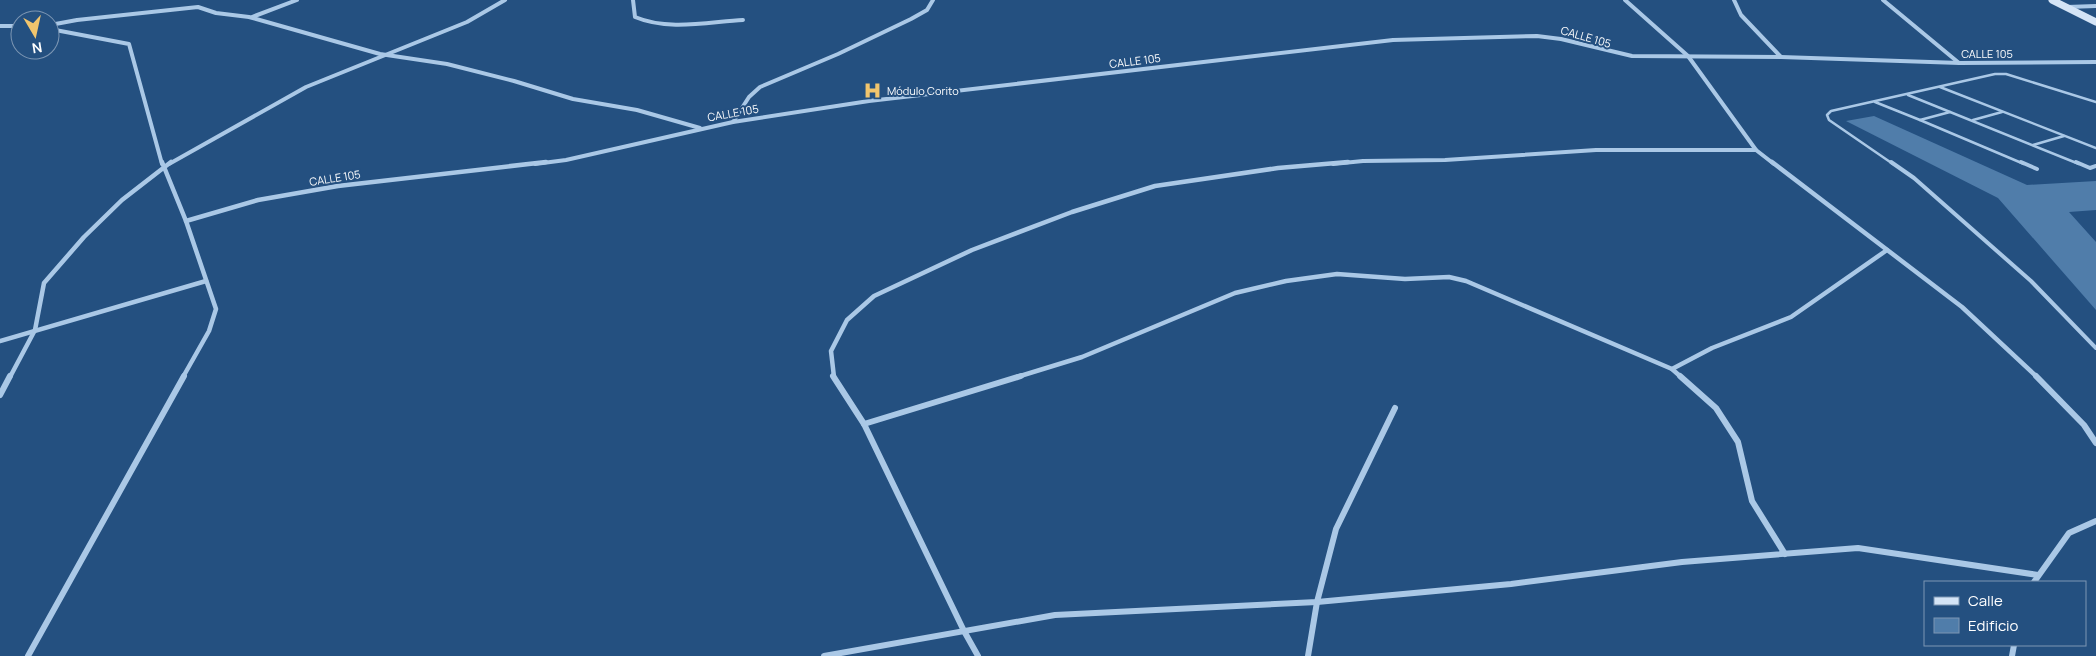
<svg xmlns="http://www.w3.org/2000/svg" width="2096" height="656" viewBox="0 0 2096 656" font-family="Manrope,sans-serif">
  <rect width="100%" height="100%" fill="#245080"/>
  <path fill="#507daa" d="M1874,116L2027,185L2096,181V210L2069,212L2096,242V310L1998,198L1846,121Z"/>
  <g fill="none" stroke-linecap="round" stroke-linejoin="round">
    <g stroke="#aac8e6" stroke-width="2.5">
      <path d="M1940,87L2096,148"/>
      <path d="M1908,95L2079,164"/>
      <path d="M1875,102L1920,120L1950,112"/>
      <path d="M1920,120L2024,164"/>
      <path d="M1973,120L2002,112"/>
      <path d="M2033,145L2064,136"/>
      <path d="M1893,164L1829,120L1827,115L1831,111L1995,74H2006L2096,102"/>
    </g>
    <g stroke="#aac8e6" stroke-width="4">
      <path d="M1891,162L1914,178L2031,281L2096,348"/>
      <path d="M2021,162L2037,169"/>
      <path d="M2076,162L2090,168L2096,166"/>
    </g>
    <g stroke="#aac8e6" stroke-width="4">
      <path d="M633,0L635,17C668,31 708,22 743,20"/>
      <path d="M1625,0L1688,56L1756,150L1774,164"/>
      <path d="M1734,0L1741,15L1781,57"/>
      <path d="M1883,0L1959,63"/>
      <path d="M2067,7L2096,6"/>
      <path d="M252,17L297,0"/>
      <path d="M50,25L77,20L198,7L216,13L249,17L380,54L447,64L514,81L573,99L637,110L700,128"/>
      <path d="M0,26H20"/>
      <path d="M50,29L129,44L162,164"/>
      <path d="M733,122L749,97L760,87L838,54L911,19L927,10L933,0"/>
      <path d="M169,164L306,87L467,22L505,0"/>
      <path d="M535,164L566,160L733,122L869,101L1393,40L1537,36L1561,39L1632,56L1781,57L1960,63L2096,62"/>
      <path d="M1333,164L1363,161L1445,160L1596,150H1756"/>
    </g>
    <g stroke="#aac8e6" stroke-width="4.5">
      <path d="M162,162L186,221L216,309L209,331L183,377"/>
      <path d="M1772,162L1962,307L2037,377"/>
      <path d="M186,221L258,200L338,186L546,162"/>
      <path d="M0,341L206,281"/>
      <path d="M1672,369L1712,348L1791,317L1887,250"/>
      <path d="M10,377L35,330L44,283L84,237L122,200L171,162"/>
      <path d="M834,377L831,351L847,320L874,296L972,250L1072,212L1155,186L1278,168L1348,162"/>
      <path d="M1017,377L1082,357L1235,293L1286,281L1337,274L1405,279L1449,277L1466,281L1672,369L1681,377"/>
    </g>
    <g stroke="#aac8e6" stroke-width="6">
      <path d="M833,376L864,424L964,631L978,656"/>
      <path d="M1680,376L1716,408L1738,442L1752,501L1785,554"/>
      <path d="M2036,376L2084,425L2096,443"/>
      <path d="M0,395L10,376"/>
      <path d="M864,424L1021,376"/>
      <path d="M2034,582L2069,533L2096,521"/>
      <path d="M28,656L184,376"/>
      <path d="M824,656L1055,615L1317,602L1511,584L1682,562L1858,548L2038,575"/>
      <path d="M1308,656L1317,602L1336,529L1395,408"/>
      <path d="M2012,656L2014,645"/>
    </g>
    <path stroke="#d4e4f6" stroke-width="7" d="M2052,0L2096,22"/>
  </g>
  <defs>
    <symbol id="hospital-bare" viewBox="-9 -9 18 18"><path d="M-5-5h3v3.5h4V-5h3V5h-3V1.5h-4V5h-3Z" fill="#f1c56d" stroke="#245080" stroke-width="2.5" paint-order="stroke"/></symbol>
  </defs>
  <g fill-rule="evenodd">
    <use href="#hospital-bare" x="860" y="78" width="25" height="25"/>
  </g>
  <g text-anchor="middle" stroke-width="4" stroke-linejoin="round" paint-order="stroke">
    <g font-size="11" fill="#fff" stroke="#245080">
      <text transform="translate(1586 37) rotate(16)" y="4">CALLE 105</text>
      <text x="1987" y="58">CALLE 105</text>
      <text transform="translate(1135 61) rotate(-7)" y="4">CALLE 105</text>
      <text transform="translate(733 113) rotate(-10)" y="4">CALLE 105</text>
      <text transform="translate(335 178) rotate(-9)" y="4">CALLE 105</text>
    </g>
    <g font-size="11" fill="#fff" stroke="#245080" text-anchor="start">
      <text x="887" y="95">Módulo Corito</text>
    </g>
  </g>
  <rect x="1924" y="581" width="162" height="65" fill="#245080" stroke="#7c96b3"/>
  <rect x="1934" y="597" width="25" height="8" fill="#d4e4f6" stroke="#7c96b3"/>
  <text x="1968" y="606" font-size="15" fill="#ffffff">Calle</text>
  <rect x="1934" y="618" width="25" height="15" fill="#507daa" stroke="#7c96b3"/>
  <text x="1968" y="631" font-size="15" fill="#ffffff">Edificio</text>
  <g transform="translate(35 35) rotate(171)"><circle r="24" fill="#245080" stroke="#7c96b3"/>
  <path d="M0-4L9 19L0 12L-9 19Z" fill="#f1c56d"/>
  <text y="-8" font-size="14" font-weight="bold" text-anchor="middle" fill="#ffffff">N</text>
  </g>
</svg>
